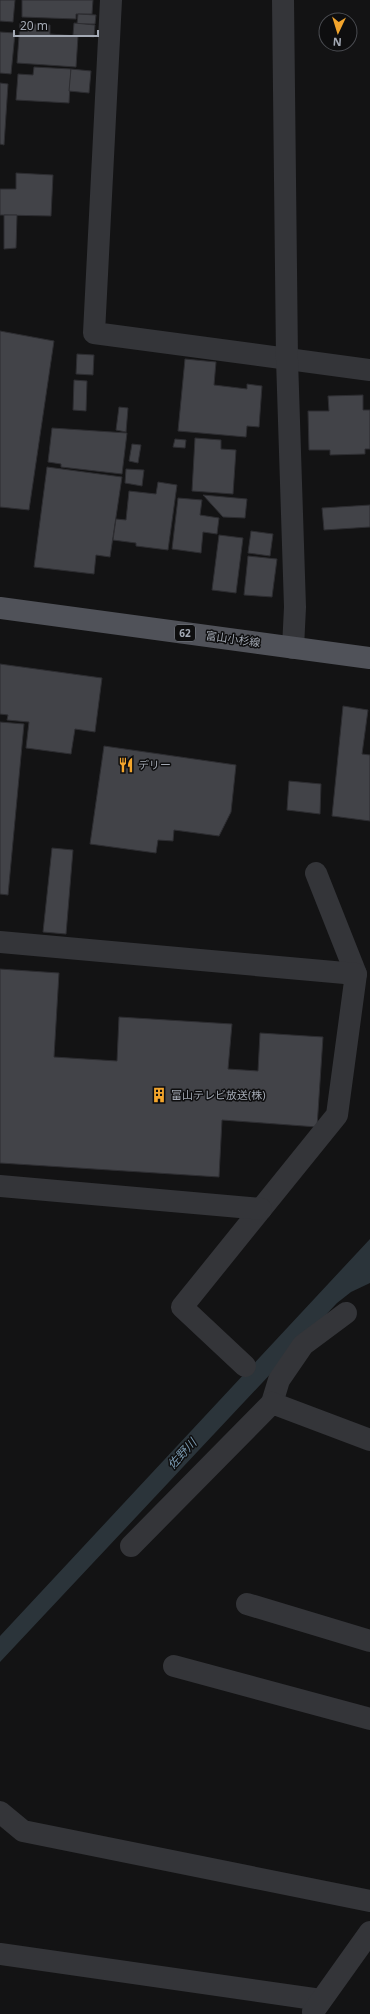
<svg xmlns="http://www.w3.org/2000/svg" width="370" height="2014" viewBox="0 0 370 2014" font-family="'Noto Sans','Noto Sans JP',sans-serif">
  <rect width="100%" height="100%" fill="#131314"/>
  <path fill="#2b343a" d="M370,1239V1283L351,1292L337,1303L0,1662V1636Z"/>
  <g fill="#424348" stroke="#2d2d31">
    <path d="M0,0H15L13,22L0,21Z"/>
    <path d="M22,0H93L92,14H76V19L22,17Z"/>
    <path d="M78,14L96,15L95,24H77Z"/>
    <path d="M20,23L50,25V34L78,36L76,67L17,63Z"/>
    <path d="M74,23L95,25L94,37L73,35Z"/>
    <path d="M0,32L15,33L11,74L0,73Z"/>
    <path d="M34,67L71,69L69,103L16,100L18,74L33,75Z"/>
    <path d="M71,69L91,71L89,93L69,91Z"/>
    <path d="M0,83L8,84L4,145L0,144Z"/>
    <path d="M16,173L53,175L51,216L0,215V189H16Z"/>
    <path d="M4,215H17L16,248L4,249Z"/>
    <path d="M0,331L54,341L29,510L0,507Z"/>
    <path d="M77,354L94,355L93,375L76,374Z"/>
    <path d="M185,359L216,362L214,385L247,389V384L262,386L259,427L247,426L246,437L178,431Z"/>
    <path d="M74,380L87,381L86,411L73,410Z"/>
    <path d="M363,395V410H370V449H365V454L330,455V450H309L308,411H329L328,396Z"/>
    <path d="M119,407L128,408L126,432L116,430Z"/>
    <path d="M52,428L127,433L122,474L61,467V464L48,462Z"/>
    <path d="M195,438L221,440V449L236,450L233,494L192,491Z"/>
    <path d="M175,439L186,440L185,448L173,447Z"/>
    <path d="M132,444L141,445L138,463L129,461Z"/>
    <path d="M47,467L122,477L110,557L96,555L94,574L34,567Z"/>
    <path d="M126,469L144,470L142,486L125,483Z"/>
    <path d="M158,482L177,485L168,550L136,546V543L113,540L116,519L126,520L129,491L156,494Z"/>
    <path d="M203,495L247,499L245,518L223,517Z"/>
    <path d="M178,498L202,500L200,515L219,518L217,534L203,532L201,553L172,549Z"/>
    <path d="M370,505V527L324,530L322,508Z"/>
    <path d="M251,531L273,534L270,556L248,553Z"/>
    <path d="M219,535L243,538L236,593L212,590Z"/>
    <path d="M248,556L277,559L272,597L244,595Z"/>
    <path d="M0,664L102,678L95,732L75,729L71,754L26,748L29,722L7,720L8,715L0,714Z"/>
    <path d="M343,706L368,710L362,754L370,755V821L332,816Z"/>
    <path d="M0,722L24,724L8,895L0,894Z"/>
    <path d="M104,746L236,765L231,812L219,836L174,830L173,841L158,840L156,853L90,844Z"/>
    <path d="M289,781L321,784L320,814L287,810Z"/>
    <path d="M52,848L73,850L66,934L43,932Z"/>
    <path d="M0,969L59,973L54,1057L117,1061L119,1017L232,1024L228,1069L258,1071L260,1033L323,1037L317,1127L222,1120L219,1177L0,1163Z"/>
  </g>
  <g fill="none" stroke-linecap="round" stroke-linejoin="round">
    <g stroke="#343539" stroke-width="22">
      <path d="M111,0L94,333L370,370"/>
      <path d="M283,0L287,359L295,607L293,648"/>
      <path d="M316,873L356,974"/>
      <path d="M0,942L356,974L337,1115L182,1307L245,1366"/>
      <path d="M0,1186L261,1209"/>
      <path d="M272,1403L279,1380L303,1345L346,1313"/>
      <path d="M131,1546L272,1403L370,1440"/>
      <path d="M247,1604L370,1641"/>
      <path d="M174,1666L370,1719"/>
      <path d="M0,1812L23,1831L370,1901"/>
      <path d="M0,1954L321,2000"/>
      <path d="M313,2012L370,1932"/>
    </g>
    <path stroke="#505259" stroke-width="22" d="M0,608L370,658"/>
  </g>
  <defs>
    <symbol id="restaurant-bare" viewBox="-9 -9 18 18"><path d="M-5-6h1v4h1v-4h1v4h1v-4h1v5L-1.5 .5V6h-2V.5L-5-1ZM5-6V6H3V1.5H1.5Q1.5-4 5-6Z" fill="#f3a52c" stroke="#0e0e0f" stroke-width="2.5" paint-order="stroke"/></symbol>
    <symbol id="building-bare" viewBox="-9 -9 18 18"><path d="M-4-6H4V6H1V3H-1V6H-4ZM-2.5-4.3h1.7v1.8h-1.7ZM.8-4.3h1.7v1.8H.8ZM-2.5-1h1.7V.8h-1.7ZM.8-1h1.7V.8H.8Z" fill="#f3a52c" stroke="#0e0e0f" stroke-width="2.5" paint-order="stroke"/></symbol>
  </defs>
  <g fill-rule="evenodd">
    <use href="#restaurant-bare" x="115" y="754" width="22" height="22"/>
    <use href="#building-bare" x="148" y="1084" width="22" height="22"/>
  </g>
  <g text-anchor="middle" stroke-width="3" stroke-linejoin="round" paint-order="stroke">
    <rect fill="#0e0e0f" stroke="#777b83" stroke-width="1" x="175" y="625" width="20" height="16" rx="3"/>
    <g font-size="10" font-weight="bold" fill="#a4aab5">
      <text x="185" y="637">62</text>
    </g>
    <g font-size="11" fill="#a4aab5" stroke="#0e0e0f">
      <text transform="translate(233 639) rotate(8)" y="4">富山小杉線</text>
    </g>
    <g font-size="11" fill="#a4aab5" stroke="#0e0e0f" text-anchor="start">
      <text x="138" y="769">デリー</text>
      <text x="171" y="1099">富山テレビ放送(株)</text>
    </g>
    <g font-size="12" font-style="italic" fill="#7a9ab1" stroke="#0e0e0f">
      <text transform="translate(182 1454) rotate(-47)" y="4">佐野川</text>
    </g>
  </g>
  <g transform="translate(338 32) rotate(184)"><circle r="19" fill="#0e0e0f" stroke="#4a4c51"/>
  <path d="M0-3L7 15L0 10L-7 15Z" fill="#f3a52c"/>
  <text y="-6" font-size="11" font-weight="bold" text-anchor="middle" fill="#a4aab5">N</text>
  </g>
  <path d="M14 30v6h84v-6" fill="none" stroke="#a4aab5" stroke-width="2"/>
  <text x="20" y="30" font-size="12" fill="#a4aab5" stroke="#0e0e0f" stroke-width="3" paint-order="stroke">20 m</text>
</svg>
